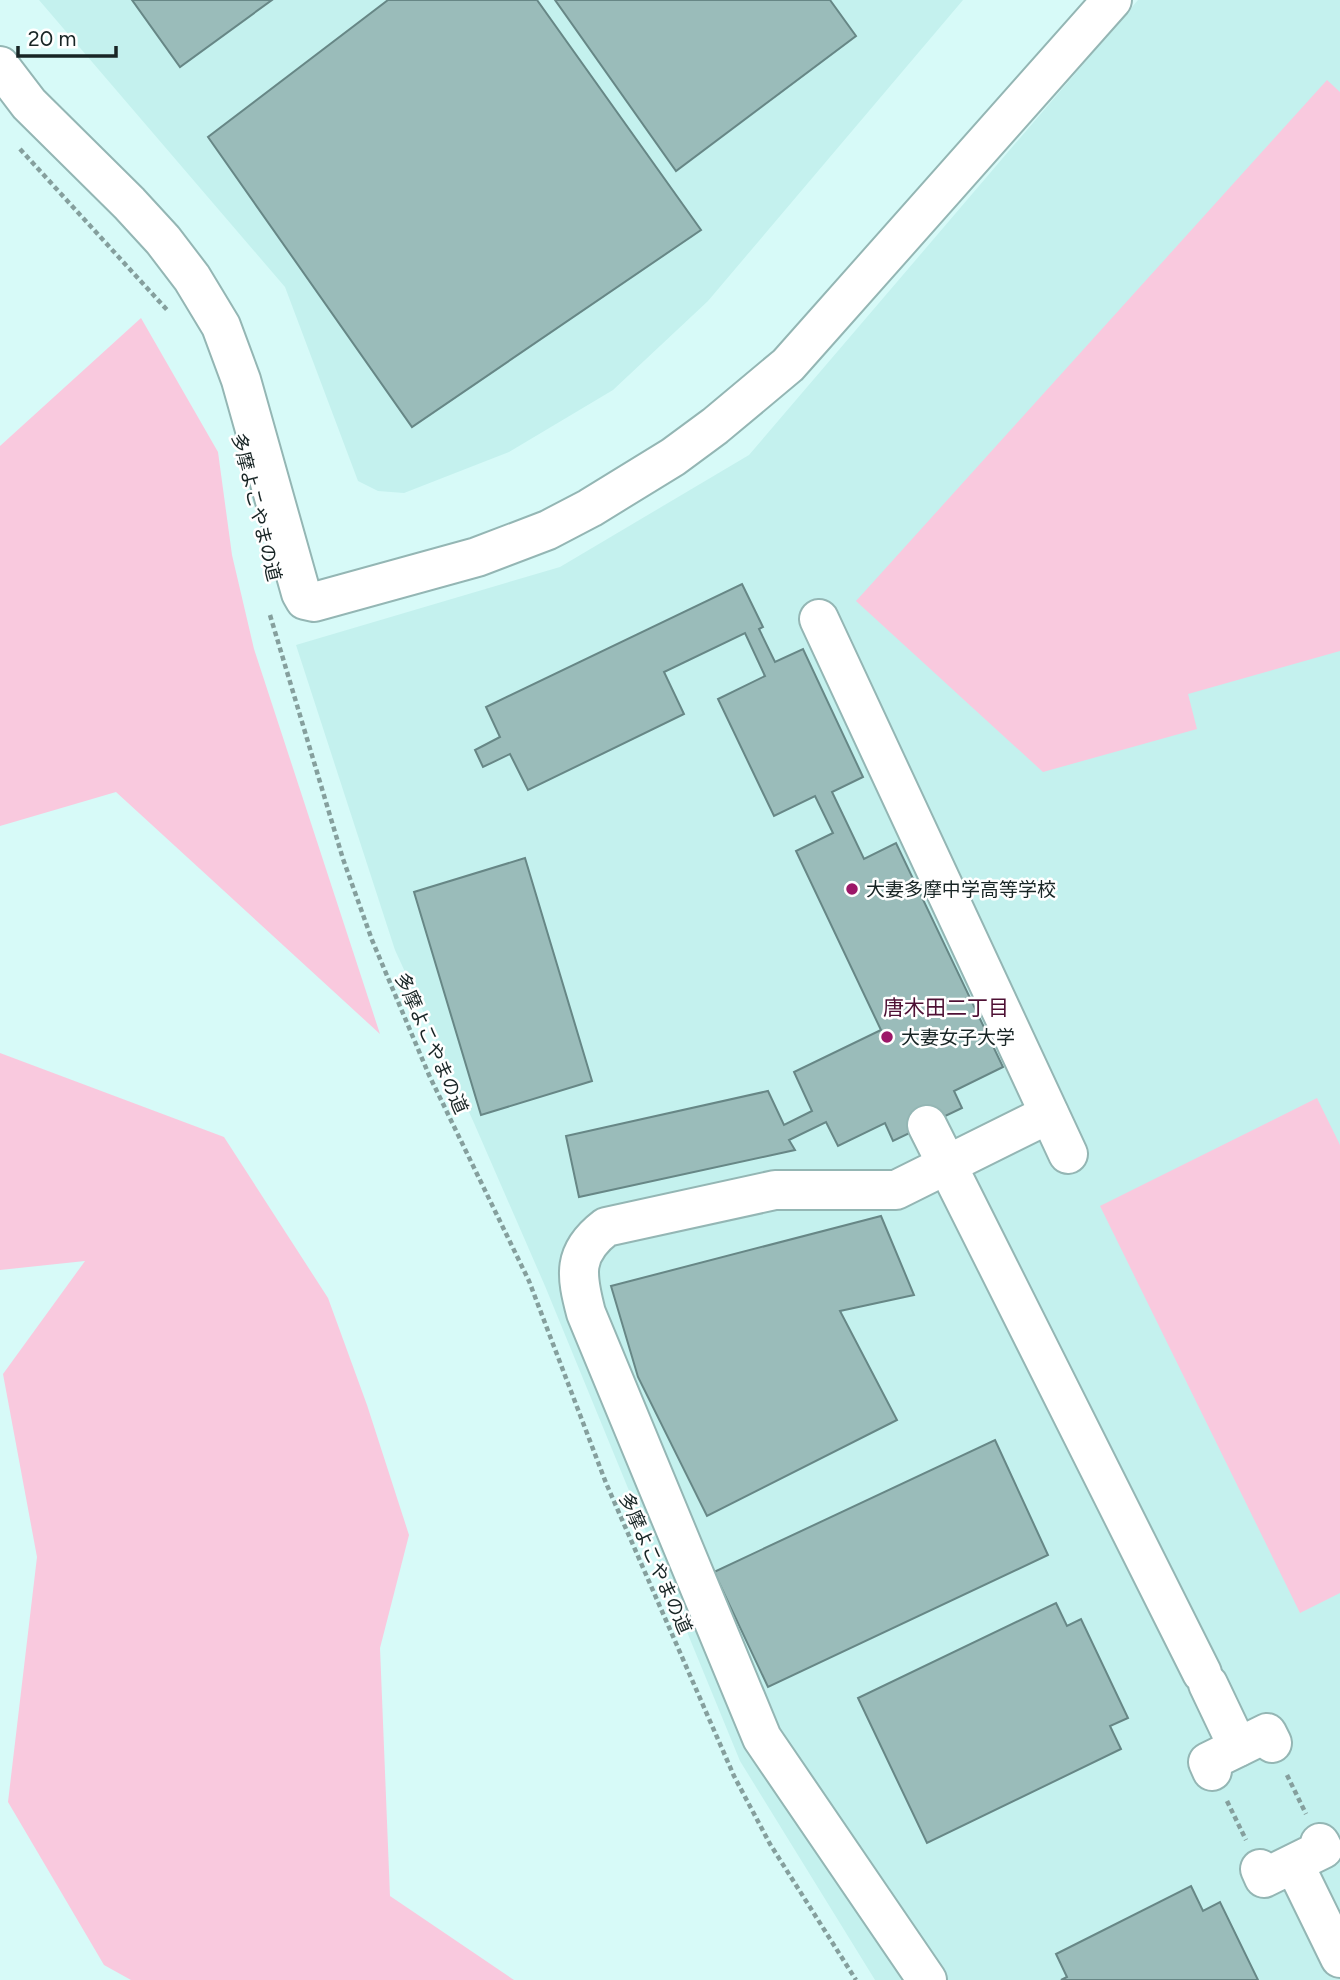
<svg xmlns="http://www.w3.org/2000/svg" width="1340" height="1980" viewBox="0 0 1340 1980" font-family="Figtree,'Noto Sans JP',sans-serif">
  <rect width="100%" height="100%" fill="#d7faf8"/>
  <g fill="#c4f1ee">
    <path d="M39,0H963L708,301L613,390L509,452L404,493L378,491L358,481L285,287Z"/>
    <path d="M1138,0H1340V1980H875L740,1761L545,1286L474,1123L395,950L296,645L560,567L749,455Z"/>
  </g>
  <g fill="#f9c9de">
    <path d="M1327,80L1340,92V651L1188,694L1197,729L1043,772L856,601Z"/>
    <path d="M141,318L218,452L232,555L254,649L380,1034L116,792L0,826V446Z"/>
    <path d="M0,1053L224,1137L328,1298L367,1405L409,1535L380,1648L390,1896L514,1980H131L104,1965L8,1802L37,1557L3,1374L85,1261L0,1270Z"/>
    <path d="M1317,1098L1340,1145V1593L1300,1613L1100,1206Z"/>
  </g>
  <g fill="#9abcba" stroke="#678786" stroke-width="2">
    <path d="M132,0H272L180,67Z"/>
    <path d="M388,0H537L701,230L412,427L208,137Z"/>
    <path d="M555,0H830L856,36L676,171Z"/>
    <path d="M742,584L763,627L759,629L775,662L803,649L863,777L832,792L864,859L896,843L1003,1067L954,1091L962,1108L893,1141L885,1123L838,1146L826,1122L789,1140L795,1150L579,1197L566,1136L768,1091L784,1125L812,1111L794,1072L881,1030L796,851L833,833L815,796L774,816L718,699L765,676L745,633L664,672L684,714L528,790L510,754L483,767L475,750L500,737L486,707Z"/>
    <path d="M525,858L592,1081L481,1115L414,892Z"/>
    <path d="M881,1216L914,1295L840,1311L897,1420L707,1516L638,1377L611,1286Z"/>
    <path d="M995,1440L1048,1555L768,1687L714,1572Z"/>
    <path d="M1056,1603L1067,1626L1081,1619L1128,1718L1110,1726L1121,1749L927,1843L858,1698Z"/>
    <path d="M1191,1886L1203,1911L1220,1902L1258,1980H1061L1067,1977L1056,1954Z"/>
  </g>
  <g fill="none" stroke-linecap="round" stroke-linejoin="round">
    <defs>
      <g id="minor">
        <path d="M0,66L29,104L129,203L163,240L192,278L221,326L241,380L301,593L305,600L314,602L477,557L548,530L590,508L673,457L715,426L788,365L1112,0"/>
        <path d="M819,619L1068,1154"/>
        <path d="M927,1125L1202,1673"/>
        <path d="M1208,1684L1238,1747"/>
        <path d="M1212,1771L1208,1762L1267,1733L1272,1743"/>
        <path d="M1294,1864L1340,1958"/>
        <path d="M1260,1869L1264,1878L1323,1849L1320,1843"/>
        <path d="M927,1980L762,1738L586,1313C576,1275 572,1253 606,1227L775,1190H896L1049,1114"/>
      </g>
    </defs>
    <use href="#minor" stroke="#94b6b4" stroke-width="42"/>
    <g stroke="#859f9d" stroke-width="4.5" stroke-dasharray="5 3.5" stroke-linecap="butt">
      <path d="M20,149L168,311"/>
      <path d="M270,615L343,859L372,940L429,1075L529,1281L606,1483L734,1776L770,1844L856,1980"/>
      <path d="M1287,1775L1306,1814"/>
      <path d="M1227,1801L1246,1840"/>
    </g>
    <use href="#minor" stroke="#fff" stroke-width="38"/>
  </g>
  <g fill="#9c1768" stroke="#fff" stroke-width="2.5">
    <circle cx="852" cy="889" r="7"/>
    <circle cx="887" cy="1037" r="7"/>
  </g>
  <g text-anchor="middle" stroke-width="5" stroke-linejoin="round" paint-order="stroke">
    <g font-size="19" fill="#182525" stroke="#fff">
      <text transform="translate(257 507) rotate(76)" y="7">多摩よこやまの道</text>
      <text transform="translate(432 1043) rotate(66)" y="7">多摩よこやまの道</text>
      <text transform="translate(656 1563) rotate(66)" y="7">多摩よこやまの道</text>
    </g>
    <g font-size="19" fill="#182525" stroke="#fff" text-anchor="start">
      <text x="866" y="896">大妻多摩中学高等学校</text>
      <text x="901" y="1044">大妻女子大学</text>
    </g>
    <g font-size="21" fill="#4e1034" stroke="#fff">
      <text x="946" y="1015">唐木田二丁目</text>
    </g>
  </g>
  <path d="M18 46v10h98v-10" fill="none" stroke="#182525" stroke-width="3.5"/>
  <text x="28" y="46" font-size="21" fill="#182525" stroke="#ffffff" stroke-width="5" paint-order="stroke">20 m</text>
</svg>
